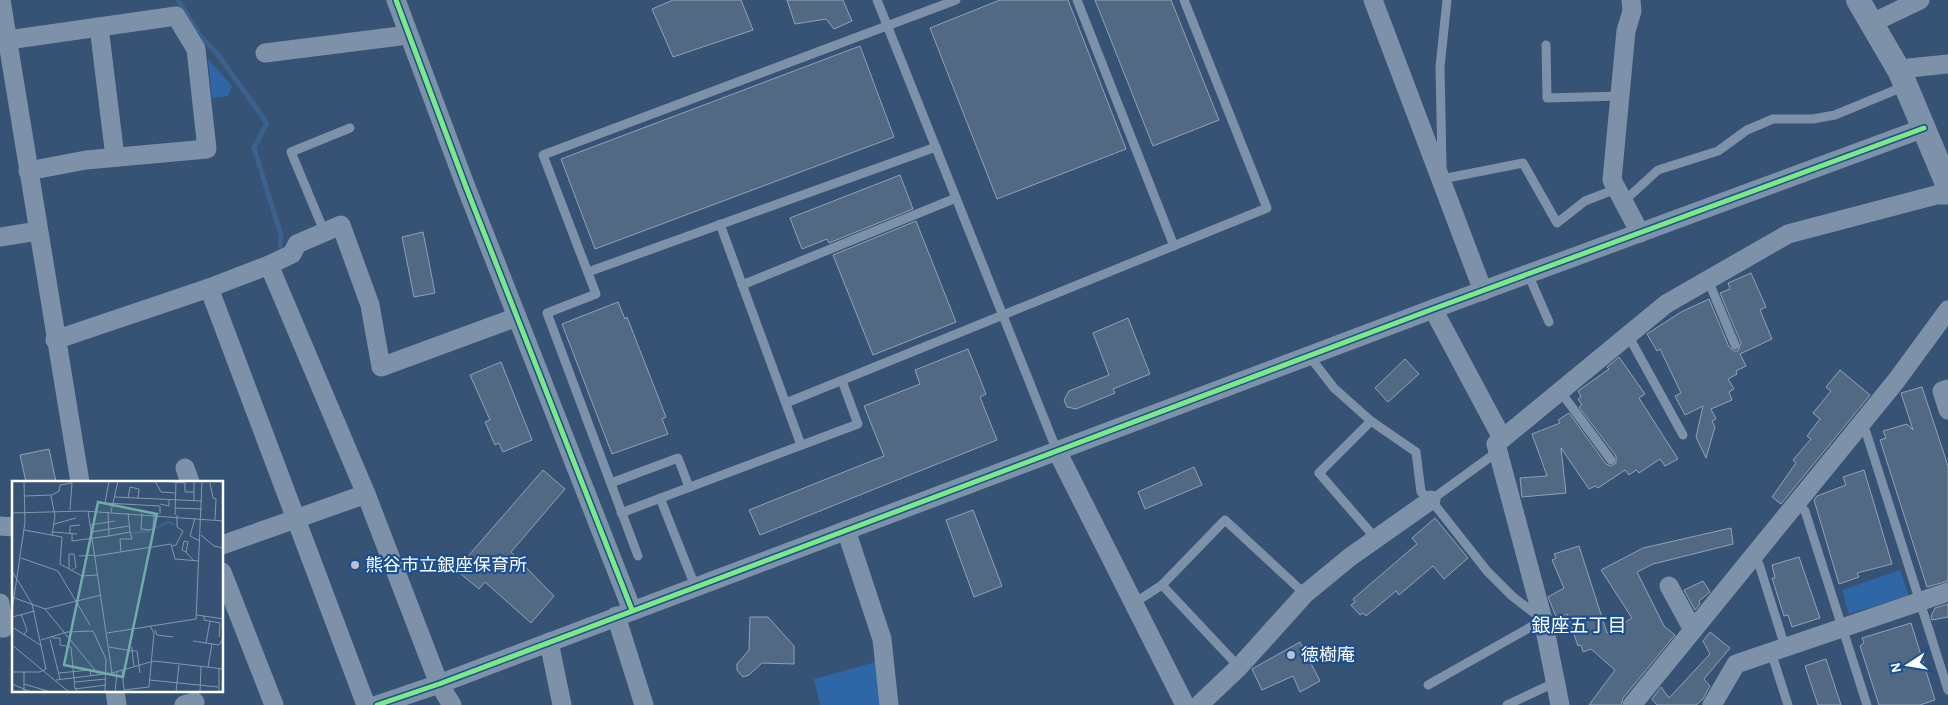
<svg xmlns="http://www.w3.org/2000/svg" width="1948" height="705" viewBox="0 0 1948 705" font-family="'Alegreya Sans','Noto Sans JP',sans-serif">
  <rect width="100%" height="100%" fill="#365274"/>
  <g fill="#2f66a5">
    <path d="M208,59L232,86L228,96L212,98Z"/>
    <path d="M1900,570L1909,596L1849,614L1842,590Z"/>
    <path d="M879,661L882,705H820L814,679Z"/>
  </g>
  <g fill="none" stroke-linecap="round" stroke-linejoin="round">
    <path stroke="#3b618d" stroke-width="5" d="M178,0L201,37L216,52L267,123L254,148L281,235L280,246"/>
  </g>
  <g fill="#526984" stroke="#92a2b6">
    <path d="M673,0H741L753,30L673,57L652,9Z"/>
    <path d="M787,0H843L852,21L834,29L826,19L795,24Z"/>
    <path d="M1000,0H1068L1126,149L997,199L930,28Z"/>
    <path d="M1095,0H1171L1219,120L1153,146Z"/>
    <path d="M860,46L894,137L595,249L561,159Z"/>
    <path d="M900,175L913,209L829,243L827,239L802,249L790,218Z"/>
    <path d="M916,221L956,322L873,355L833,255Z"/>
    <path d="M423,232L435,293L414,297L402,237Z"/>
    <path d="M1751,273L1766,307L1760,310L1772,339L1740,354L1746,366L1736,371L1737,374L1728,379L1734,389L1729,392L1732,400L1711,409L1716,419L1712,421L1715,427L1706,458L1696,437L1703,406L1685,415L1675,396L1681,393L1660,349L1657,351L1647,334L1681,312L1709,299L1729,347L1734,351H1738L1741,343L1720,293L1730,289L1728,283Z"/>
    <path d="M618,302L625,319L627,317L666,417L662,419L668,434L612,454L562,324Z"/>
    <path d="M1128,318L1150,374L1113,389L1115,393L1076,409L1067,407L1064,400L1069,391L1109,375L1093,333Z"/>
    <path d="M968,349L986,394L980,397L997,440L760,535L749,510L884,456L864,406L920,384L915,370Z"/>
    <path d="M1619,357L1645,394L1639,398L1678,459L1665,466L1660,459L1639,473L1636,470L1629,475L1625,470L1598,488L1595,486L1589,489L1561,448L1566,493L1522,497L1520,478L1547,476L1532,434L1560,423L1558,420L1569,413L1606,464L1611,466L1616,463V456L1579,407L1582,405L1578,399L1581,397L1578,391L1609,369L1607,367Z"/>
    <path d="M1405,359L1419,374L1388,402L1375,388Z"/>
    <path d="M501,362L532,440L503,452L499,443L495,445L485,422L490,420L470,375Z"/>
    <path d="M1840,370L1870,395L1781,504L1772,497L1796,463L1793,460L1811,439L1807,436L1820,419L1813,413L1831,391L1826,387Z"/>
    <path d="M1922,387L1948,466V581L1927,587L1880,440L1886,438L1883,431L1907,424L1913,430L1901,393Z"/>
    <path d="M49,449L56,482H26L20,455Z"/>
    <path d="M1194,467L1202,485L1145,509L1138,492Z"/>
    <path d="M543,470L565,489L511,552L554,596L531,623L485,582L479,589L456,570Z"/>
    <path d="M1864,470L1892,564L1857,573L1859,577L1839,584L1814,500L1817,496L1846,485L1843,477Z"/>
    <path d="M973,510L1002,586L974,597L946,520Z"/>
    <path d="M1435,518L1468,558L1444,579L1433,566L1399,595L1396,591L1366,616L1363,613L1360,615L1351,605L1355,602L1353,599L1417,544L1412,538Z"/>
    <path d="M1731,528L1733,544L1653,564L1637,572L1664,626L1675,635L1623,698L1621,705H1589L1615,670L1591,649L1583,652L1581,645L1578,646L1567,614L1557,619L1548,597L1564,588L1552,560L1556,558L1554,554L1579,546L1607,633L1632,618L1601,570L1643,548Z"/>
    <path d="M1799,557L1820,618L1792,627L1788,615L1784,616L1772,578H1775L1772,565Z"/>
    <path d="M1703,581L1710,592L1699,601L1700,604L1695,610L1684,590Z"/>
    <path d="M1948,604V617L1932,620L1931,616L1935,608Z"/>
    <path d="M750,617H768L794,646V664L762,663L749,675L743,677L737,670V664L749,650Z"/>
    <path d="M1911,623L1935,700L1920,705H1879L1860,646L1864,643L1862,638Z"/>
    <path d="M1710,632L1730,648L1704,679L1710,686L1703,699L1696,705H1657L1652,699L1661,687L1669,698L1710,654L1703,641Z"/>
    <path d="M1300,642L1320,681L1300,692L1293,676L1262,690L1252,669Z"/>
    <path d="M1826,659L1841,705H1818L1805,666Z"/>
  </g>
  <g fill="none" stroke-linecap="round" stroke-linejoin="round">
    <g stroke="#7d92a8" stroke-width="9">
      <path d="M877,0L1057,451"/>
      <path d="M1077,0L1174,246"/>
      <path d="M1546,45L1547,98L1620,96"/>
      <path d="M1442,166L1440,67L1447,0"/>
      <path d="M1442,179L1523,163L1557,223L1585,201L1616,189"/>
      <path d="M1623,202L1658,170L1718,151L1747,130L1773,119H1813L1835,115L1905,86"/>
      <path d="M720,224L801,445"/>
      <path d="M324,231L291,152L350,128"/>
      <path d="M588,272L936,147"/>
      <path d="M1528,274L1549,322"/>
      <path d="M1708,280L1735,345"/>
      <path d="M742,285L956,198"/>
      <path d="M1629,337L1683,435"/>
      <path d="M1310,357L1334,388L1371,421L1416,452L1421,492L1431,500L1487,571L1512,596L1543,620L1428,685"/>
      <path d="M1560,391L1611,460"/>
      <path d="M786,403L1267,208L1184,0"/>
      <path d="M1371,421L1319,473L1377,540"/>
      <path d="M1859,426L1866,432L1948,690"/>
      <path d="M611,483L678,458L689,487"/>
      <path d="M660,498L695,586"/>
      <path d="M1431,500L1497,452"/>
      <path d="M1797,503L1805,511L1867,705"/>
      <path d="M621,513L858,424L842,381"/>
      <path d="M638,556L547,313L596,294L543,155L956,0"/>
      <path d="M1752,558L1759,564L1785,647"/>
      <path d="M1134,603L1162,585"/>
      <path d="M1771,652L1788,705"/>
      <path d="M1239,667L1162,585L1225,520L1305,594"/>
      <path d="M1507,705L1554,683"/>
    </g>
    <g stroke="#7d92a8" stroke-width="19">
      <path d="M1,0L80,482"/>
      <path d="M396,0L466,187L632,610"/>
      <path d="M1373,0L1483,291"/>
      <path d="M1631,0L1632,11L1626,31L1612,180L1640,233"/>
      <path d="M1872,23L1920,0"/>
      <path d="M99,27L115,157"/>
      <path d="M8,40L176,16L196,49L207,149L86,160L28,171"/>
      <path d="M265,53L408,35"/>
      <path d="M1900,72L1909,68L1948,64"/>
      <path d="M0,237L38,231"/>
      <path d="M269,265L292,254L297,244L341,225L370,305L381,367L517,317"/>
      <path d="M209,288L366,705"/>
      <path d="M1433,309L1502,438"/>
      <path d="M55,340L209,288L269,265L366,494L222,545"/>
      <path d="M1948,389L1942,391L1948,410"/>
      <path d="M1057,451L1185,705"/>
      <path d="M185,468L190,482"/>
      <path d="M366,494L439,684L452,705"/>
      <path d="M0,526L14,527"/>
      <path d="M846,530L882,639L889,705"/>
      <path d="M222,572L274,705"/>
      <path d="M1669,586L1693,630"/>
      <path d="M0,603L4,628H0"/>
      <path d="M616,616L644,705"/>
      <path d="M549,642L562,705"/>
      <path d="M115,691L117,705"/>
      <path d="M184,705L195,702"/>
      <path d="M377,705L439,684L1433,309L1924,128"/>
      <path d="M1199,705L1239,667L1305,594L1350,557L1431,500"/>
      <path d="M1560,705L1543,620L1496,444L1666,304L1788,234L1936,195H1948"/>
      <path d="M1632,705L1896,381L1948,310"/>
      <path d="M1712,705L1736,664L1948,592"/>
    </g>
    <path stroke="#7d92a8" stroke-width="24" d="M1858,0L1900,72L1948,186"/>
    <defs>
      <g id="cycleway">
        <path d="M396,0L466,187L632,610"/>
        <path d="M377,705L439,684L1433,309L1924,128"/>
      </g>
    </defs>
    <use href="#cycleway" stroke="#1b4f8f" stroke-width="8"/>
    <use href="#cycleway" stroke="#7ce984" stroke-width="5"/>
  </g>
  <g fill="#b9c2ce" stroke="#1b4f8f" stroke-width="2">
    <circle cx="355" cy="565" r="5"/>
    <circle cx="1291" cy="655" r="5"/>
  </g>
  <g text-anchor="middle" stroke-width="4.5" stroke-linejoin="round" paint-order="stroke">
    <g font-size="18" fill="#fff" stroke="#1b4f8f" text-anchor="start">
      <text x="365" y="571">熊谷市立銀座保育所</text>
      <text x="1301" y="661">徳樹庵</text>
    </g>
    <g font-size="19" fill="#fff" stroke="#1b4f8f">
      <text x="1579" y="632">銀座五丁目</text>
    </g>
  </g>
  <g transform="translate(12 481)">
    <rect width="211" height="211" fill="#365274"/>
    <path fill="none" stroke="#3b618d" stroke-width="2.5" d="M144,47L156,41L163,43M120,52L138,50"/>
    <path fill="none" stroke="#8697ac" stroke-width="1" d="M97,0L93,22L148,25V33M143,0L149,11L163,12M150,0L173,2M173,0V11H182M198,2L201,17L204,18L203,39M13,15L40,14L47,10L48,4L60,2M39,15L43,35L40,54M103,16L190,20M116,17L118,6L127,8L126,18M182,20V0M148,23L157,25V19M163,27L190,28M58,29L60,2M76,30L100,192M96,31L97,55L118,51L116,32M99,31L106,0M0,32L72,30L212,40M130,32L129,48L138,49L141,48L142,33M163,34L164,0M183,37L178,55L188,60M42,43L64,37M78,44L103,40M12,49L50,56L48,83L70,95L86,94M41,51L65,53M79,51L117,45M58,53V45L68,44M60,53V60L97,55M189,54L202,65L212,67M160,65L164,64L171,50L165,46V34M109,71L108,58H120L118,51M174,71L170,69L172,60L176,61L174,71L181,79M67,75L83,74M83,75L159,63L163,78L187,80M9,77L46,90L78,144M57,88V73H62L64,86L59,90M0,90L20,123L34,188L28,191H0M0,116L33,128L89,114M33,128L87,194M0,130L13,41L12,0M9,133L15,149L12,154M185,134L212,138M192,135V139L208,142L207,156M0,136L23,130M0,146L30,165M143,149L145,154L161,156M95,152L184,138L190,0M40,157H48V164L59,166L63,208L67,211M38,158L48,198M29,159L55,151L81,150L94,178L93,211M181,160L207,164L212,156M194,162L198,140M0,164L57,211M97,166L120,170L122,185M120,166V170H125L128,192M196,186L200,163M207,187V210L212,211M110,189L112,209L137,206L142,152L138,145M47,192L78,189L79,195M44,199L100,192L142,180L212,188M138,199L206,206M63,201L94,198M0,203L19,211M12,203L39,211M63,208L94,204M12,211V191M103,211L105,191M164,211L167,184M188,211L189,186"/>
    <path fill="#6fada8" fill-opacity="0.15" stroke="#6fada8" stroke-width="2.5" d="M86,21L145,33L111,196L52,184Z"/>
    <rect width="211" height="211" fill="none" stroke="#fff" stroke-width="2.5"/>
  </g>
  <g transform="translate(1908 665) rotate(258)" stroke="#1b4f8f" stroke-width="4" paint-order="stroke">
  <path d="M0-4L9 19L0 12L-9 19Z" fill="#ffffff"/>
  <text y="-8" font-size="14" font-weight="bold" text-anchor="middle" fill="#ffffff">N</text>
  </g>
</svg>
